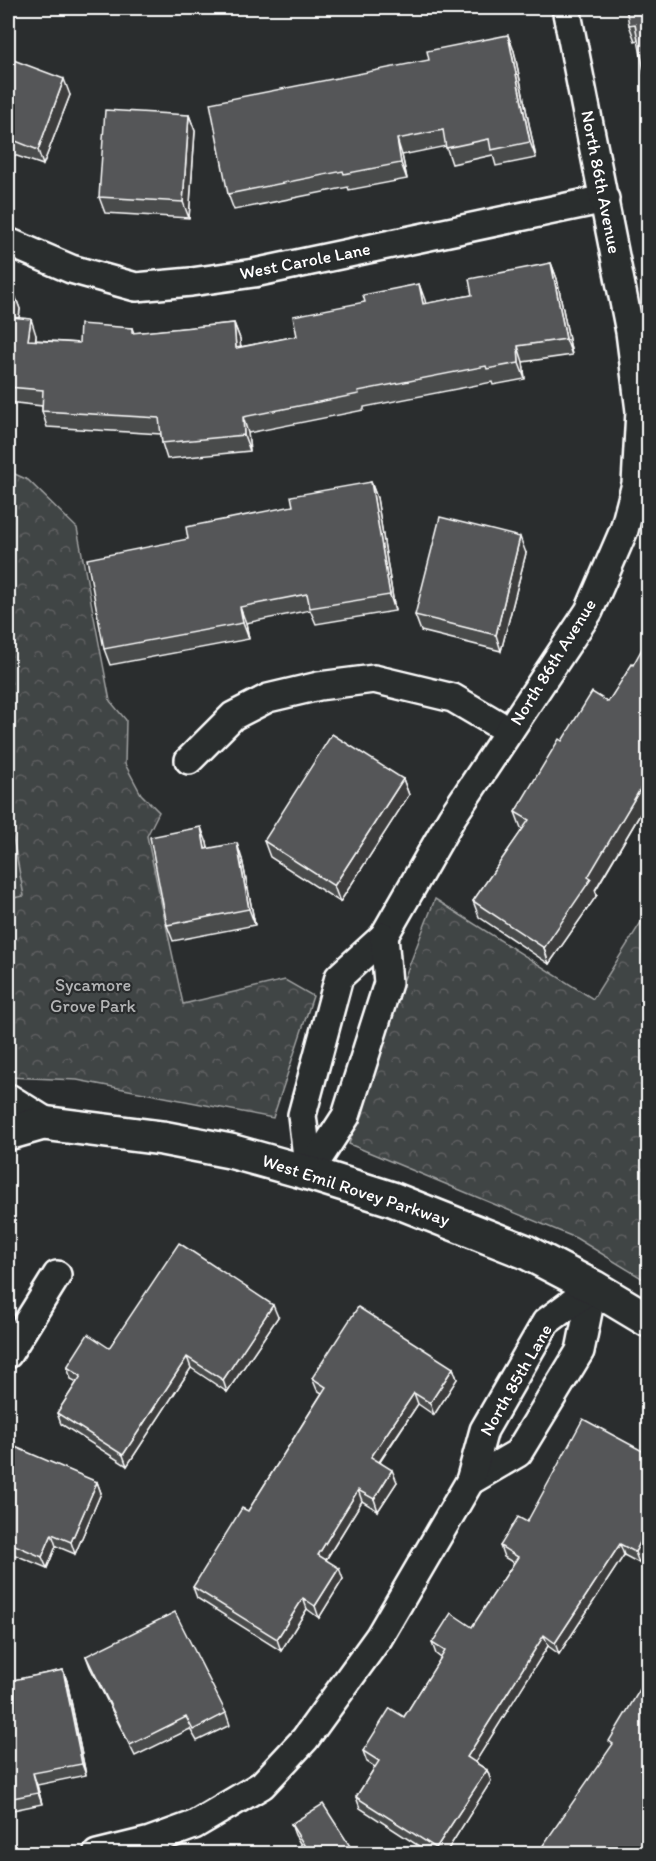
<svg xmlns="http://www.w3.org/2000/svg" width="656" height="1861" viewBox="0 0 656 1861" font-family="Itim,sans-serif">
  <defs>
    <pattern id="forest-crowns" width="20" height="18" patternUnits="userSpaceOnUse" patternTransform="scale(1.5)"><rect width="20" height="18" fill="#414445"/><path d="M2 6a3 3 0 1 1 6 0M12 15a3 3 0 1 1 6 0" fill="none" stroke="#5e6061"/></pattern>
  </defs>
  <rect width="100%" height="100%" fill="#2a2d2e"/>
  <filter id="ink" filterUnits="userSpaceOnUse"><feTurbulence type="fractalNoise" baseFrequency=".0167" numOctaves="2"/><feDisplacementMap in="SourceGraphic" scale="12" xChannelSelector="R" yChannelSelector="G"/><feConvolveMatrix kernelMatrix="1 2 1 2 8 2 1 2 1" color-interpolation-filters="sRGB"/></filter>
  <g filter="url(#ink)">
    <g fill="url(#forest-crowns)" stroke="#a0a2a2" stroke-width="1.5">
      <path d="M8,471L28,480L77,528L110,701L126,720L125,764L141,794L159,812L147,836L183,1004L285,980L313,996L273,1118L77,1080L8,1077Z"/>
      <path d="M435,899L593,999L648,911V1282L576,1238L349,1144L388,1020Z"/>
    </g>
    <path fill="#414445" stroke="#a0a2a2" stroke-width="1.5" d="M8,811L24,896L8,899Z"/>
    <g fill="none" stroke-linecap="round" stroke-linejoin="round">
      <defs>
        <g id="minor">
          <path d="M8,242L71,269L136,287L191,282L254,273L605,199"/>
          <path d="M189,760L233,716L268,698L319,686L374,679L453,698L509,731"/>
          <path d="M309,1173L302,1115L339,977L384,936L452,817L589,611L624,530L636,484L640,411L630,332L566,8"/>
          <path d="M309,1173L346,1116L388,983L384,936"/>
          <path d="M8,1354L57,1275"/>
          <path d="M470,1481L518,1453L580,1351L593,1287"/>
          <path d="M97,1854L150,1841L194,1825L262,1785L305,1739L379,1637L470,1481L484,1430L546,1322L593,1287"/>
        </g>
        <g id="tertiary">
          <path d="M8,1101L43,1123"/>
          <path d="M8,1133L43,1123L162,1138L230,1151L309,1173L392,1199L526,1252L593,1287L648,1320"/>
        </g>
      </defs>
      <use href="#minor" stroke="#fff" stroke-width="32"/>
      <use href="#tertiary" stroke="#fff" stroke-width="38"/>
      <use href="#minor" stroke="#2a2d2e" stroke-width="27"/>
      <use href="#tertiary" stroke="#2a2d2e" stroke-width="33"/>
    </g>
    <g fill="#494b4c" stroke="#fff" stroke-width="1.5">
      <path d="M648,8L638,40L635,41L629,25Z"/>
      <path d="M514,51L536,158L496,166L493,155L452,164L446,146L402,155L407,179L349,190L348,187L234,210L228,194Z"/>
      <path d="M8,58L70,95L43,165L11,154L8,164Z"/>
      <path d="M189,115L195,131L189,218L105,213L99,197Z"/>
      <path d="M551,263L557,279L572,355L523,362L525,379L493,385L492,382L364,407V410L248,433L250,451L167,459L162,443L161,434L47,427L42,411V406L8,402V293H14L20,309L19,318L36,335V340L79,343L132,328L134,333L234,323L240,339V347L297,336L365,302L419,284L425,304L472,295Z"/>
      <path d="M371,482L377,498L395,611L316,624L310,610L246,623L249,639L110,665L104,649L188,539Z"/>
      <path d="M526,553L501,651L421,631L415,615Z"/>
      <path d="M648,599V627L642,611Z"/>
      <path d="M633,665L648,801L595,891L597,895L549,964L479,917L473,901L523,829L521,828L515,812L562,741L608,702Z"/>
      <path d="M403,779L409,795L340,902L270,857L264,841Z"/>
      <path d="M207,843L208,849L242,859L255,925L173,941L167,925Z"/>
      <path d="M278,1317L227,1392L191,1368L127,1466L61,1424L57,1413L77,1382L71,1379L67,1367L109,1348Z"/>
      <path d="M453,1368L457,1379L434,1415L418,1404L380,1462L397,1482L378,1511L362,1501L326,1560L343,1579L319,1618L307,1609L281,1651L197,1598L193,1587L248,1511L322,1393L317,1390L312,1378Z"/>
      <path d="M648,1454L639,1563L624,1555L559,1654L548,1646L475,1762L487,1770L491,1781L445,1854H431L360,1808L356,1797L375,1767L367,1762L363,1751L404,1717L441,1658L436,1654L432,1643L472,1627L514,1563L504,1557L500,1546L527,1522Z"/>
      <path d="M8,1461L97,1482L101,1493L75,1554L56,1546L47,1568L8,1552Z"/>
      <path d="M86,1656L226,1713L230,1725L197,1741L190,1729L135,1756L90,1667Z"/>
      <path d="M63,1670L67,1681L86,1775L37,1785L42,1804L8,1811V1681Z"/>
      <path d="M291,1824L355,1854L304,1850L295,1835Z"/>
    </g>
    <g fill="#3c3d3e" stroke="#fff" stroke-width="1.5">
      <path d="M508,35L514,51L536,158L530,142Z"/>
      <path d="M64,79L70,95L43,165L38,150Z"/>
      <path d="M189,115L195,131L189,218L183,202Z"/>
      <path d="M397,139L402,155L407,179L401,163Z"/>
      <path d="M8,143L11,154L8,164Z"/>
      <path d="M551,263L557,279L572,355L566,339Z"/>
      <path d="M419,284L425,300L429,320L423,304Z"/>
      <path d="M14,293L20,309L17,333L11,317Z"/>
      <path d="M31,319L36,335L34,355L28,340Z"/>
      <path d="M234,323L240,339L242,363L236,348Z"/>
      <path d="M518,346L523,362L525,379L519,363Z"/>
      <path d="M243,417L248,433L250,451L244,435Z"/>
      <path d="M371,482L377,498L395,611L390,595Z"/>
      <path d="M520,537L526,553L501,651L496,635Z"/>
      <path d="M240,607L246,623L249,639L243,623Z"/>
      <path d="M648,776V801L595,890L597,895L549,964L544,948Z"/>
      <path d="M403,779L409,795L340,902L334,886Z"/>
      <path d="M201,827L207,843L211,865L205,849Z"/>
      <path d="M237,843L242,859L255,925L249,909Z"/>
      <path d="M273,1305L278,1317L227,1392L223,1380Z"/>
      <path d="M187,1357L191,1368L127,1466L123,1455Z"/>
      <path d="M453,1368L457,1379L434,1415L430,1403Z"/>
      <path d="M414,1393L418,1404L375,1468L371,1457Z"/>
      <path d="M392,1470L397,1482L378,1511L374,1499Z"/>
      <path d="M97,1482L101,1493L75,1554L71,1542Z"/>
      <path d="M358,1490L362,1501L322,1566L318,1555Z"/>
      <path d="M648,1527V1546L639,1563L635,1552Z"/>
      <path d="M52,1534L56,1546L47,1568L42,1557Z"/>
      <path d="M620,1544L624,1555L559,1654L555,1643Z"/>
      <path d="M339,1568L343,1579L319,1618L315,1606Z"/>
      <path d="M303,1598L307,1609L281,1651L277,1639Z"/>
      <path d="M544,1635L548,1646L471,1769L467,1757Z"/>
      <path d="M63,1670L67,1681L86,1775L82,1764Z"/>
      <path d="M487,1770L491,1781L445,1854H438L436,1848Z"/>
      <path d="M33,1773L37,1785L42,1804L38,1793Z"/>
      <path d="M648,1842V1854H640Z"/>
    </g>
    <g fill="#555758" stroke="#fff" stroke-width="1.5">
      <path d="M626,8H648V92L635,24L629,25Z"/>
      <path d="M508,35L530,142L491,150L489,139L446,148L443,130L397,139L401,163L344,174L343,171L228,194L210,103L429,60L427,51Z"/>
      <path d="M8,58L64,79L38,150L8,138Z"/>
      <path d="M105,110L189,115L183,202L99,197Z"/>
      <path d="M551,263L566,339L518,346L519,363L487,369L486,366L358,391L359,394L243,417L244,435L162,443L159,418L42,411L43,390L8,387V293H14L11,317L31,319L28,340L79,343L80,324L132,328V333L234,323L236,348L297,336L293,316L365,302L363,295L419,284L423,304L472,295L469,279Z"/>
      <path d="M371,482L390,595L310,608L307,594L240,607L243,623L104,649L87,559L188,539L186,527L293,506L291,496Z"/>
      <path d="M440,517L520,537L496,635L415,615Z"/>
      <path d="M648,599V615L642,611Z"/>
      <path d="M648,638V776L588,877L591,879L544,948L473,901L529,820L515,812L559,739L562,741L592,692L608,702L632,664L633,665Z"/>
      <path d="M332,734L403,779L334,886L264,841Z"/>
      <path d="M201,827L205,849L237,843L249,909L167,925L150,837Z"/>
      <path d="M179,1243L273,1305L223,1380L187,1357L123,1455L57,1413L81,1376L67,1367L88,1334L109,1348Z"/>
      <path d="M358,1307L453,1368L430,1403L414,1393L371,1457L392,1470L374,1499L358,1490L318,1555L339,1568L315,1606L303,1598L277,1639L193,1587L242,1508L248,1511L326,1387L312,1378Z"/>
      <path d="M583,1419L648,1454V1527L635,1552L620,1544L555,1643L544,1635L467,1757L487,1770L436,1848L356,1797L379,1761L363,1751L390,1708L404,1717L445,1651L432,1643L451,1613L472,1627L518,1557L500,1546L518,1517L527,1522Z"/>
      <path d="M13,1446L97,1482L71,1542L52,1534L42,1557L8,1542V1461Z"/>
      <path d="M175,1612L226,1713L193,1730L186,1717L130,1745L86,1656Z"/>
      <path d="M63,1670L82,1764L33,1773L38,1793L8,1799V1681Z"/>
      <path d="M648,1676V1842L640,1854H537L613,1744L609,1741Z"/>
      <path d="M323,1804L355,1854H297L306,1848L291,1824Z"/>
    </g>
  </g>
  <g text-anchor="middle" stroke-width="4.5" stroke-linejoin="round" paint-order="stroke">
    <g font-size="18" fill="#fff" stroke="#2a2d2e">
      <text transform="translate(601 182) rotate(79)" y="6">North 86th Avenue</text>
      <text transform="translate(305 261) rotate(-11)" y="6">West Carole Lane</text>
      <text transform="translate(553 662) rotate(-58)" y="6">North 86th Avenue</text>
      <text transform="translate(356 1190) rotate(18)" y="6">West Emil Rovey Parkway</text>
      <text transform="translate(516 1380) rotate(-60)" y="6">North 85th Lane</text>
    </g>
    <g font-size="18" fill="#b3b4b5" stroke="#2a2d2e">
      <text x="93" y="991">Sycamore<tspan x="93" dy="21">Grove Park</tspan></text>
    </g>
  </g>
  <rect width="656" height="1861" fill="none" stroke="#2a2d2e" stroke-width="30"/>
  <rect x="15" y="15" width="626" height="1831" fill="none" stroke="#fff" stroke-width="2" filter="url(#ink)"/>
</svg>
